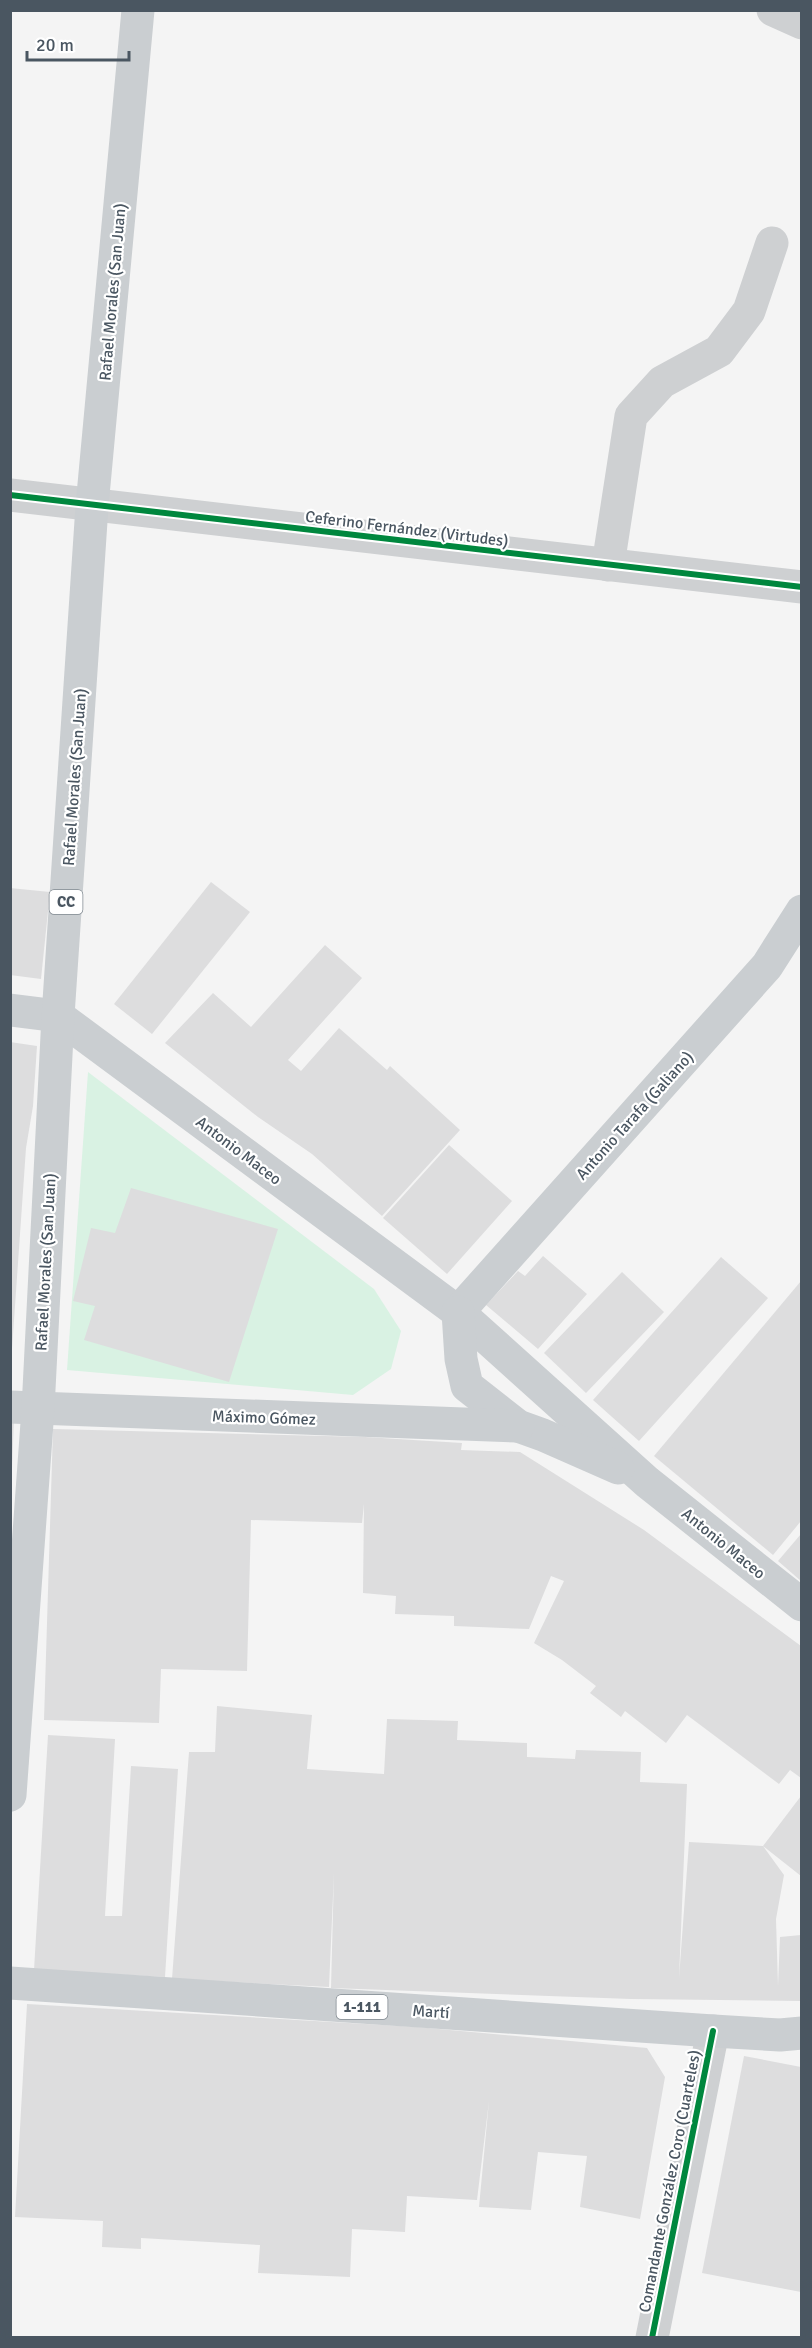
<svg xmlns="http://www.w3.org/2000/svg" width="812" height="2348" viewBox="0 0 812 2348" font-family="Signika,sans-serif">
  <rect width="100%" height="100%" fill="#f4f4f4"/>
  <path fill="#d9f2e3" d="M88,1072L374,1289L401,1331L391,1369L353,1395L67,1370Z"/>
  <g fill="#ddddde">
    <path d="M211,882L250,912L152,1034L114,1004Z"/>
    <path d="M10,888L50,892L41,979L10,975Z"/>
    <path d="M325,945L362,978L288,1060L301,1071L339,1028L387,1070L390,1066L460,1130L382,1216L312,1154L258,1117L165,1043L213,993L251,1027Z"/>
    <path d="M10,1042L37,1046L33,1106L26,1148L12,1349H10Z"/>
    <path d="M449,1145L512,1201L447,1274L383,1218Z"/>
    <path d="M131,1188L278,1229L229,1382L84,1340L95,1306L73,1301L91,1228L115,1233Z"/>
    <path d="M543,1256L587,1294L538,1349L486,1305L518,1271L525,1276Z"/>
    <path d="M721,1257L768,1298L639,1441L593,1400Z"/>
    <path d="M622,1272L664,1312L586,1393L544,1353Z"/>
    <path d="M801,1281V1521L773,1555L654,1456Z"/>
    <path d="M10,1419H14L12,1468H10Z"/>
    <path d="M53,1429L365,1437L462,1443L461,1450L520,1452L644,1530L801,1646V1778L790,1770L779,1784L687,1715L666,1743L625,1711L621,1717L590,1693L596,1686L562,1660L534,1643L564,1581L551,1576L529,1629L454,1626V1616L395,1614L396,1596L363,1593L364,1504L362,1523L251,1520L247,1671L161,1669L159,1723L44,1720Z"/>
    <path d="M801,1534V1581L778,1561Z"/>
    <path d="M217,1706L312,1715L307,1769L384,1774L387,1719L458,1721L457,1740L527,1743V1757L575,1759L576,1750L641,1752L640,1782L687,1784L679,1978L689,1842L763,1846L801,1796V1876L763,1846L784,1875L776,1919L778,1986L780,1937L801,1935V2001L631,1999L331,1988L334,1873L329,1987L172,1979L189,1752H215Z"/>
    <path d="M48,1735L115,1739L105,1916H122L131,1766L178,1769L165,1977L34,1970Z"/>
    <path d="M27,2004L417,2027L647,2048L665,2077L640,2219L580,2207L587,2156L538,2152L531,2210L479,2207L489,2101L477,2200L407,2196L405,2232L352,2229L350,2277L258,2273L260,2245L141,2238V2249L102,2247L103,2221L15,2217Z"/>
    <path d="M744,2056L801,2067V2292L702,2273Z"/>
  </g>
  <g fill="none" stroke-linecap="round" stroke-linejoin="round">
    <g stroke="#ced0d2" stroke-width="33">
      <path d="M773,10L802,23"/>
      <path d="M10,495L802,587"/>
      <path d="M608,565L631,416L662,382L719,351L749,311L772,243"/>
      <path d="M652,2338L713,2031"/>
    </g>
    <g stroke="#caced1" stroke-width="33">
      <path d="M10,1010L58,1016L458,1312L647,1482L802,1605"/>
      <path d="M458,1312L767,966L802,911"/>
      <path d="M458,1312L461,1359L467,1386L518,1426L543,1435L618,1468"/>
      <path d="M10,1407L518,1426"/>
      <path d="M10,1795L38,1409L58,1016L92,506L138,10"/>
      <path d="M10,1983L713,2031L780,2035L802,2033"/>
    </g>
    <defs>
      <g id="cycleway">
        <path d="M10,495L802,587"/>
        <path d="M652,2338L713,2031"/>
      </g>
    </defs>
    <use href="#cycleway" stroke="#fff" stroke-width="10"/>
    <use href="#cycleway" stroke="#00873e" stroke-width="6"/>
  </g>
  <g text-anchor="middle" stroke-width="4.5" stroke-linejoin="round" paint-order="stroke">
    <g fill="#fff" stroke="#808990" stroke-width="1.5">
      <rect x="49.5" y="890" width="33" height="24" rx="4.5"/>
      <rect x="336.5" y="1995" width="51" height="24" rx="4.5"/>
    </g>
    <g font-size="15" font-weight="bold" fill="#4a5661">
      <text x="66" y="907">CC</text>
      <text x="362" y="2012">1-111</text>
    </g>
    <g font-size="16" fill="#4a5661" stroke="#fff">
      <text transform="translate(112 292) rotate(-85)" y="6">Rafael Morales (San Juan)</text>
      <text transform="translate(407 528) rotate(7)" y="6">Ceferino Fernández (Virtudes)</text>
      <text transform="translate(74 777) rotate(-86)" y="6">Rafael Morales (San Juan)</text>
      <text transform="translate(634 1115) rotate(-48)" y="6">Antonio Tarafa (Galiano)</text>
      <text transform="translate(239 1150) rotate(37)" y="6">Antonio Maceo</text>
      <text transform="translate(45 1262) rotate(-87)" y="6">Rafael Morales (San Juan)</text>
      <text transform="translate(264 1417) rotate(2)" y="6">Máximo Gómez</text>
      <text transform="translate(724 1543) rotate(39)" y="6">Antonio Maceo</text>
      <text transform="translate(431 2011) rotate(4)" y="6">Martí</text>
      <text transform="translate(669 2181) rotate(-79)" y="6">Comandante González Coro (Cuarteles)</text>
    </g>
  </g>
  <rect width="812" height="2348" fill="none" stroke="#4a5661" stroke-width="24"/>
  <path d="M27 51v9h102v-9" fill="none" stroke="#4a5661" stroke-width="3"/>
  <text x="36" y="51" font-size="18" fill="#4a5661" stroke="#ffffff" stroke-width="4.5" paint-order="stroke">20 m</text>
</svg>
